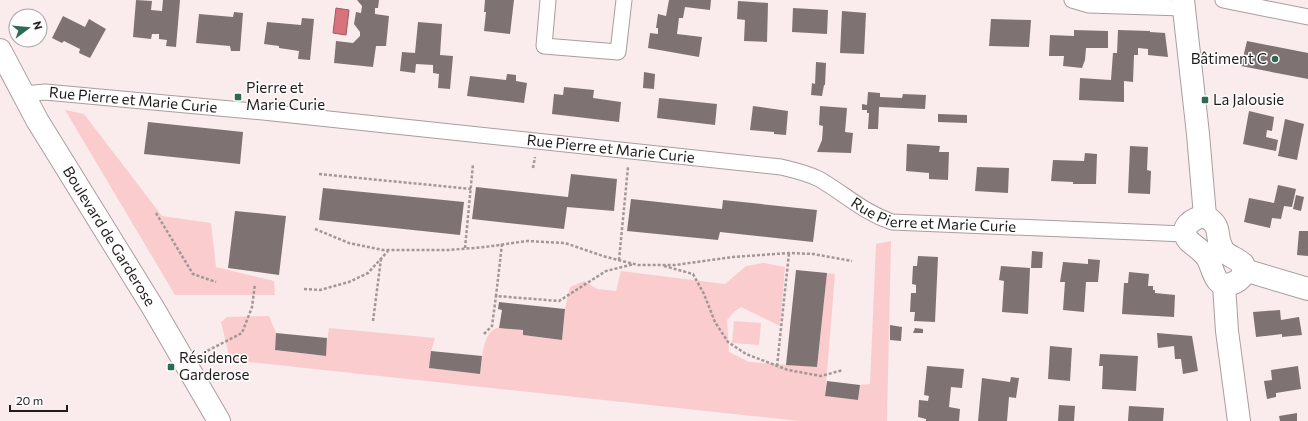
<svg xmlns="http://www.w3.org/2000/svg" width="1308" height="421" viewBox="0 0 1308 421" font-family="Commissioner,sans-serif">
  <rect width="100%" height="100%" fill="#faecec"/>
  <g fill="#faccce">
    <path d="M65,110L84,114L162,216L211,223L216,267L274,281L275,295H175Z"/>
    <path d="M891,241L887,421H800L230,360L221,322L227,317L269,316L276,333L275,350L325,356L329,328L435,338L431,351L430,368L480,374C482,362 482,332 497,328C504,326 515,329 523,330V335L562,340L565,309L570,287L584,281L597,289L616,291L621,271L725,284L746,266L764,263L785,267L780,326L741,307L734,312L727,320L729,352L749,362L817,367L827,273L835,274L825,396L858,400L860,385L870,384L876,244Z"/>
    <path d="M734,321L761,323L759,345L732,343Z"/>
  </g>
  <path fill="#d8727c" stroke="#a15860" d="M336,8L349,10L346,35L333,33Z"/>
  <g fill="#7f7272">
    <path d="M136,0L152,1L151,10L162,11L163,0H180L176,47L166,46L167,40L159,39V34H152L151,39L133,37Z"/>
    <path d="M357,0H379L378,8H375V14L389,16L386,46H376L373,67L334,63L336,41L353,43L360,36V32L354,24L356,12L361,13L362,6Z"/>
    <path d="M485,0H514L510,34L484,31L486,12H484Z"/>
    <path d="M669,0H711L710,10L685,7L683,18H679L677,34L702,37L699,57L648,48L650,33L658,34V28H656L658,14L666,16Z"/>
    <path d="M738,1L768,3L767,42L744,41L745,20L737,19Z"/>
    <path d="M793,8L828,10L827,34L792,32Z"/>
    <path d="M842,11L866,13L864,54L840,53Z"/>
    <path d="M234,12L243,13L240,51H231L230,46L196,43L199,14L233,17Z"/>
    <path d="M63,16L85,27L89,19L106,29L90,58L79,53L80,49L64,41L62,43L52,38Z"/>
    <path d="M302,18L314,19L310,60L298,59L299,51L279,48V46L264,44L267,22L301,25Z"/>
    <path d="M991,19L1031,20L1029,47L989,46Z"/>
    <path d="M418,22L442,24L440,55L453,56L450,89L438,88L439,74L433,73V65L416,64L415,73L400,71L402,52L415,53Z"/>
    <path d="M1074,30L1108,31V48H1086L1085,60L1082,68L1063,66L1064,56H1049L1050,35L1074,36Z"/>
    <path d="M1118,30L1150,31V32L1165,33L1168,57L1148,55V49L1138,48V55H1134L1133,82L1124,81V102L1079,100L1080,78L1111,80L1113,53H1117Z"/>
    <path d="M1247,41L1308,53V79L1241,66Z"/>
    <path d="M816,62L826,63L825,85H824L822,96L811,95L812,83L815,84Z"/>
    <path d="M644,72L655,74L654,89L643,88Z"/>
    <path d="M507,74L516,75V81L527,83L524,103L467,96L470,76L506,80Z"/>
    <path d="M564,87L594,90L593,98L621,102L619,122L552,114L554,94L563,95Z"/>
    <path d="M868,92L880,93V97L902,98L903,94L926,95L925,109L879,107L878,129H868L869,113H867V110H862V104L867,105Z"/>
    <path d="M659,98L717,104L715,125L657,118Z"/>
    <path d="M753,106L788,111L786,135L774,134V132L750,130Z"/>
    <path d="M820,106L847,108L845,132L853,133L851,153L817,152L822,140L823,126L819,125Z"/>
    <path d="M1249,111L1274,117L1272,131L1267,130L1266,137L1278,140L1276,151L1243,144Z"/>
    <path d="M938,114L967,115V123L938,122Z"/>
    <path d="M1285,119L1304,124L1297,160L1278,156Z"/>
    <path d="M148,122L243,132L240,164L144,154Z"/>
    <path d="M907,144L940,146L939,152H949L948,180L929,179V173L906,171Z"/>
    <path d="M1130,146L1148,147L1147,170L1151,171L1150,194L1128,193Z"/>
    <path d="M1085,153L1097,154L1096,184H1073V182L1051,181L1053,160L1084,161Z"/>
    <path d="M977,167L1009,168L1008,193L975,191Z"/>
    <path d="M571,174L617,179L614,211L567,207L564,229L472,219L476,187L568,197Z"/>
    <path d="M1278,185L1296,189L1292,207L1284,206L1281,219L1272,218L1270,228L1244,222L1249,198L1274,203Z"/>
    <path d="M323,188L464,202L460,235L319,220Z"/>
    <path d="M1296,195L1304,197L1301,211L1293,209Z"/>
    <path d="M631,199L722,209L723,200L817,210L813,242L720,232L718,240L627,231Z"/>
    <path d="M235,211L286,216L279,275L228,268Z"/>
    <path d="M1299,231H1308V256L1297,255Z"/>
    <path d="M1032,251L1043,252L1042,268H1031Z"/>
    <path d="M918,256L938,257L935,322L914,321L915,312H910L911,293H916V285L912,284L913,266H917Z"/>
    <path d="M1088,259L1100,260L1098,282H1086L1084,312L1063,310L1065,282H1060L1063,262L1088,264Z"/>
    <path d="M1001,266L1030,268L1028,314L1002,312L1004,281L999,280Z"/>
    <path d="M796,270L827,273L817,367L786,365Z"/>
    <path d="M1129,272L1149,274L1148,286H1153V290H1155V293L1175,295L1174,317L1122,314L1124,283H1128Z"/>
    <path d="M499,302L565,309L562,340L523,335V330L499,328L502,310L498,309Z"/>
    <path d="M1280,310L1281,320L1299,317L1302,335L1282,337V334L1256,337L1253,312Z"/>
    <path d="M890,325L902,327L901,341L890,340Z"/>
    <path d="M915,328L923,329V333H913Z"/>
    <path d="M276,333L327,338L326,356L275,350Z"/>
    <path d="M1157,333L1192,336L1198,371L1183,374L1181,359H1175L1174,346L1158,348Z"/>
    <path d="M1050,346L1072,348L1070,381L1048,379Z"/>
    <path d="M431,351L482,356L480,374L429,368Z"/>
    <path d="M1100,354L1138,356L1136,391L1102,389L1103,366H1099Z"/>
    <path d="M927,366L964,369L962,388L951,387L949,407L960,409L959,421H926V419L918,417L919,400L928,401L929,396L924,395Z"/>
    <path d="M1298,366L1301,389L1276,393V397L1267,399L1264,381L1272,380L1271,370Z"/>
    <path d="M1011,377L1019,378L1016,398L1009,397L1007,421H978L982,378L1010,382Z"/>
    <path d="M827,381L860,385L858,400L825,396Z"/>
    <path d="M1059,405L1075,406L1074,421H1058Z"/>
    <path d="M1129,406L1164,408L1163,421H1128Z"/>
    <path d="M1297,413V421H1280L1279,416Z"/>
  </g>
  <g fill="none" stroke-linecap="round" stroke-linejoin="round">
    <defs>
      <g id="street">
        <path d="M548,0L544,46L618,52L624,0"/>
        <path d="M1072,0L1089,5L1183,8"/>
        <path d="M1223,0L1308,17"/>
        <path id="s1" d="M24,96L34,93L45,92L263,112L781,167C794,170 807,173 819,179C845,194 863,212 892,222L1185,234"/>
      </g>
      <g id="secondary">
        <path d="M1183,0L1198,134L1205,216"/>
        <path id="s2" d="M0,50L37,120L152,306L219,421"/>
        <path d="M1205,216C1225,228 1213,235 1223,250C1227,256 1237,258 1243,264V275C1240,280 1237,282 1231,284C1212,289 1214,264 1205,255C1200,249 1193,245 1189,241C1177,227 1194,218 1205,216Z"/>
        <path d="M1244,270L1308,289"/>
        <path d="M1224,285L1227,331L1239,421"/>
      </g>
    </defs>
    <use href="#street" stroke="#aa9d9d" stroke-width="17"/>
    <use href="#secondary" stroke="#aa9d9d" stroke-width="24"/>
    <g stroke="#a19797" stroke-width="2.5" stroke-dasharray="3 2" stroke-linecap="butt">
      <path d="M533,168L535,157"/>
      <path d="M319,174L471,189"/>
      <path d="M156,213L193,274L216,282"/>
      <path d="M315,229L349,243L383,250H449L485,247L527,241L565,243L603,256L638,265H675L733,257L789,253L813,254L852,261"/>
      <path d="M502,244L496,296L559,301L606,271L634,264"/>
      <path d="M465,248L473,164"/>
      <path d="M619,260L628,167"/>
      <path d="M664,266L693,274L704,294L715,322L728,342L746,354L788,370L821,376L843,370"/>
      <path d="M304,289L320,290L349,282L368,273L388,251"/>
      <path d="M373,321L381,259"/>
      <path d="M484,334L492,326L496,296"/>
      <path d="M203,353L242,333L252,307L255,284"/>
      <path d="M777,366L789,253"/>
    </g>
    <use href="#street" stroke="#fff" stroke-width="15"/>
    <use href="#secondary" stroke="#fff" stroke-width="22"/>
  </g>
  <g fill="#2f6953" stroke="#fdfdfd" stroke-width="1.5">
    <circle cx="1275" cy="59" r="4"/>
    <rect x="234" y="93" width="8" height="8" rx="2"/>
    <rect x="1201" y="96" width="8" height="8" rx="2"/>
    <rect x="167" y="363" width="8" height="8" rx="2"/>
  </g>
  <g text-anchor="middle" stroke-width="3" stroke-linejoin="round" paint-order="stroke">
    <g font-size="15" fill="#221d1d" stroke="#fdfdfd" text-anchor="start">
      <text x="1267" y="64" text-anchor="end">Bâtiment C</text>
      <text x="246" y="93">Pierre et<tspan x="246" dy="17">Marie Curie</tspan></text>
      <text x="1213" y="105">La Jalousie</text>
      <text x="179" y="363">Résidence<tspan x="179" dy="17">Garderose</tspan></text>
    </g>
    <g font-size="15" fill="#221d1d" stroke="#fdfdfd">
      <text dy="5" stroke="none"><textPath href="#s1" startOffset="110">Rue Pierre et Marie Curie</textPath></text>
      <text dy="5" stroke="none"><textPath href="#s1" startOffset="590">Rue Pierre et Marie Curie</textPath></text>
      <text dy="5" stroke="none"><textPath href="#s1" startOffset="926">Rue Pierre et Marie Curie</textPath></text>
      <text dy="5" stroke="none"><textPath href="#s2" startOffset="216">Boulevard de Garderose</textPath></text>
    </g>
  </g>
  <g transform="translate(28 28) rotate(74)"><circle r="19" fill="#fdfdfd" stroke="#a5a3a3"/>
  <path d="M0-3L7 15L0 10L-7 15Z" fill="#2f6953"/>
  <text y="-6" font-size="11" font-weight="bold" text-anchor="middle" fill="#221d1d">N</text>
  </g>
  <path d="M10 405v6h57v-6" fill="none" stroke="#221d1d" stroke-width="2"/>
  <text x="16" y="405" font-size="12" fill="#221d1d" stroke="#fdfdfd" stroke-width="3" paint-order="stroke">20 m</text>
</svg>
